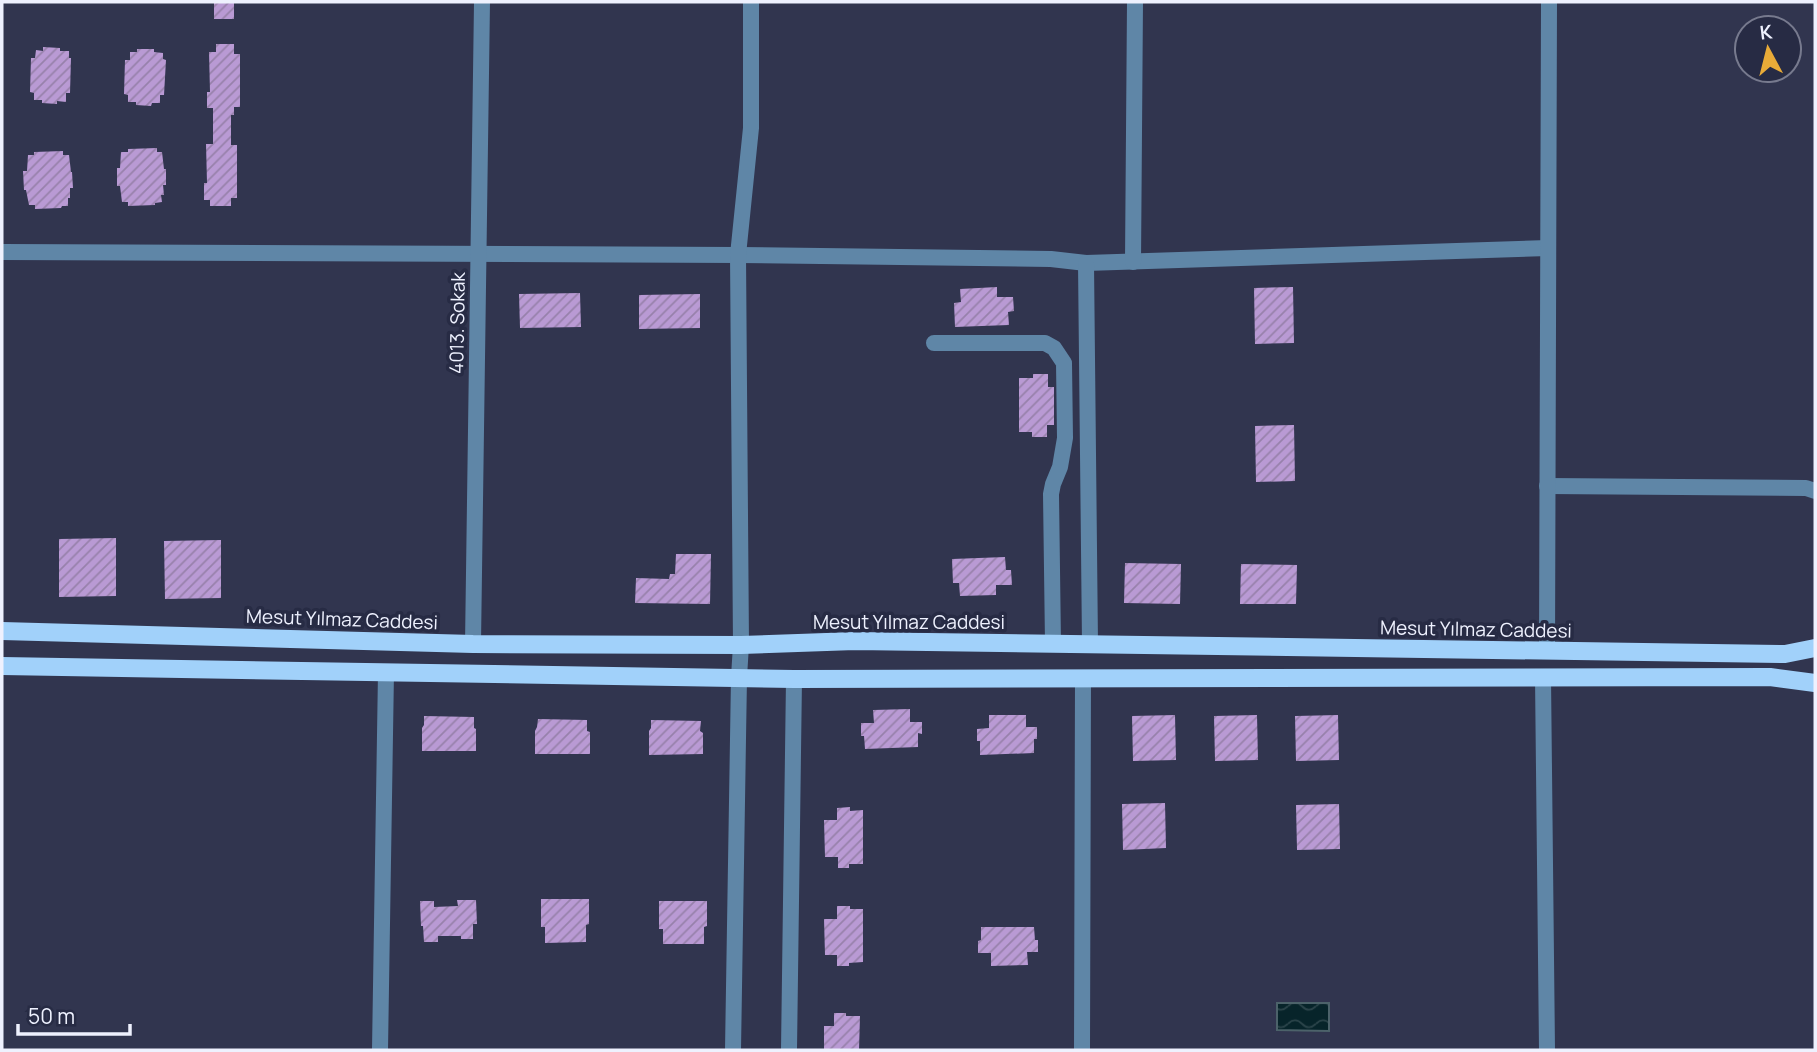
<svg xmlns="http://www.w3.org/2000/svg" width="1817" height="1052" viewBox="0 0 1817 1052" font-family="Manrope,sans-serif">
  <defs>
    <pattern id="water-waves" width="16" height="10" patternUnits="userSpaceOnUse" patternTransform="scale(1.75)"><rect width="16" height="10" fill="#07242a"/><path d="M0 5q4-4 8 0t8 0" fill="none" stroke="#2b444a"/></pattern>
    <pattern id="building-hatch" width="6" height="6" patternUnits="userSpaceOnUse" patternTransform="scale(1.75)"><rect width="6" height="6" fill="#b99ad4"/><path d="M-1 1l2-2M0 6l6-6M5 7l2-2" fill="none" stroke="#9781ab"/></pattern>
  </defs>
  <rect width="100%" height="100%" fill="#31354f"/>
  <path fill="url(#water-waves)" stroke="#4c626a" stroke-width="2" d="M1277,1003H1329V1031L1277,1030Z"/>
  <g fill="url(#building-hatch)">
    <rect x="214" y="2" width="20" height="17"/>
    <path d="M216,44H234V54H240V107H234V115H231V145H237V198H231V206H210V200H204V183H207L206,144H213V108H207V92H210L209,52H216Z"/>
    <path d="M43,47L60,48V51H69V58H71L70,93H66V102L57,101V104L42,103V100H34V93L30,92L31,58H35L36,50L43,51Z"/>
    <path d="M137,49H154V52L163,53V59L166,60L164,95H160V103H152L151,106L136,105V102H128V95L124,94L125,60H130V52H137Z"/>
    <path d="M157,148V152H162L164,169H166V185H163L164,195H161L162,202L155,203V205L128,206V202H122L120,186H117V168H120L121,152H128V149Z"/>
    <path d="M63,151V155H69L71,172H72L73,188H70V198H68V206H62L61,208L35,209V205H29L26,190H24L23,171H27L28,155H34V152Z"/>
    <path d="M997,287V297H1013L1014,311L1008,312L1009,325L955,327L954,303L961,302L960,289Z"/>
    <path d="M1293,287L1294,343L1255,344L1254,288Z"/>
    <path d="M580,293L581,327L520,328L519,294Z"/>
    <path d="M700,294V328L639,329V295Z"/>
    <path d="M1033,374H1048V387H1054V425H1047V437H1032V432H1019V378H1033Z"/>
    <path d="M1294,425L1295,481L1256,482L1255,426Z"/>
    <path d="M116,538V596L59,597V539Z"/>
    <path d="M221,540V598L165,599L164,541Z"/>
    <path d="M676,554H711L710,604L635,603L636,578L669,579L670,574H675Z"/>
    <path d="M1005,557L1006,570H1011L1012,585H996V595L960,596L959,583H953L952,559Z"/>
    <path d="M1125,563L1181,564L1180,604L1124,603Z"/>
    <path d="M1241,564L1297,565L1296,604H1240Z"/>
    <path d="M910,709V722H922V734L918,733V747L865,749L864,736H861V723H874L873,710Z"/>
    <path d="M989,715H1026V727H1037V739H1034V753L980,755V741H977V729L989,728Z"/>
    <path d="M1175,715L1176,760L1133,761L1132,716Z"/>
    <path d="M1257,715L1258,760L1215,761L1214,716Z"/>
    <path d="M1338,715L1339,760L1296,761L1295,716Z"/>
    <path d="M424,716L474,717V728L476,729V751H422V728L424,725Z"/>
    <path d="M538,719L587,720V731L590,732V754H535V731L537,727Z"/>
    <path d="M651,720L701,721L700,731L703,733V754L649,755V731L651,728Z"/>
    <path d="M1165,803L1166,848L1123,850L1122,804Z"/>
    <path d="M1339,804L1340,849L1297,850L1296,805Z"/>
    <path d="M850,807V811L863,810V864H849V868H838V857H825L824,820H837V808Z"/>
    <path d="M541,899H589V924L586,925V942L545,943V927H541Z"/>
    <path d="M457,900H476L477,924H473V939H461V936H438V942H424L423,926H421L420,901H434V907L458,906Z"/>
    <path d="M659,901H707V926L704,927V944H663V929H659Z"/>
    <path d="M837,906H850V909H863V962L849,963V966H837V955H825L824,919H837Z"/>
    <path d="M981,927H1034L1035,940H1038V952H1027L1028,965L991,966V953H978V941L981,940Z"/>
    <path d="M834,1013H846V1016H860L859,1050H824V1026H834Z"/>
  </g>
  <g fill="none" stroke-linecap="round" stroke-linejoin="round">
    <g stroke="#5f86a7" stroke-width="16">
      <path d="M2,252L738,255L1051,259L1086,263L1548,248"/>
      <path d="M1133,262L1135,2"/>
      <path d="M1086,263L1090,644"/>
      <path d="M934,343H1045L1054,348L1064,363L1065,438L1060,467L1053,484L1051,494L1053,644"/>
      <path d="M1547,486L1806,488L1815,491"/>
      <path d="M473,644L482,2"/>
      <path d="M1547,651L1549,2"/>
      <path d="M1543,677L1547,1050"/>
      <path d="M380,1050L386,672"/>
      <path d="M733,1050L739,677L741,645L738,255L751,128V2"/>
      <path d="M789,1050L794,679"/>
      <path d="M1082,1050L1083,678"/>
    </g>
    <g stroke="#a1d1fa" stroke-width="18">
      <path d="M2,631L473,644L741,645L855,641L1785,654L1815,648"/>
      <path d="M2,666L794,679L1770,677L1815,683"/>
    </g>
  </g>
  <g text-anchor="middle" stroke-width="7" stroke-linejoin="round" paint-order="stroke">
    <g font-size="19" fill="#eef1fe" stroke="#272b44">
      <text transform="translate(457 323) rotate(-89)" y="7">4013. Sokak</text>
      <text transform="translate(342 619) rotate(2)" y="7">Mesut Yılmaz Caddesi</text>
      <text x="909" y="629">Mesut Yılmaz Caddesi</text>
      <text transform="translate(1476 629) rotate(1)" y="7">Mesut Yılmaz Caddesi</text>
    </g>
  </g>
  <rect width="1817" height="1052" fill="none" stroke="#eef1fe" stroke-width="7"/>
  <g transform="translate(1768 49) rotate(353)"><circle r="33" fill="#272b44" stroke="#777a8e" stroke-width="2"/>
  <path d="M0-5L12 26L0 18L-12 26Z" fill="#e9ab38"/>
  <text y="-10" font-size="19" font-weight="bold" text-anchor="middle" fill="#eef1fe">K</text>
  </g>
  <path d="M18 1024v10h112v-10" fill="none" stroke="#eef1fe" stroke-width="3.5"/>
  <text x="28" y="1024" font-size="21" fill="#eef1fe" stroke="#272b44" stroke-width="5" paint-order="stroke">50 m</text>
</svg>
